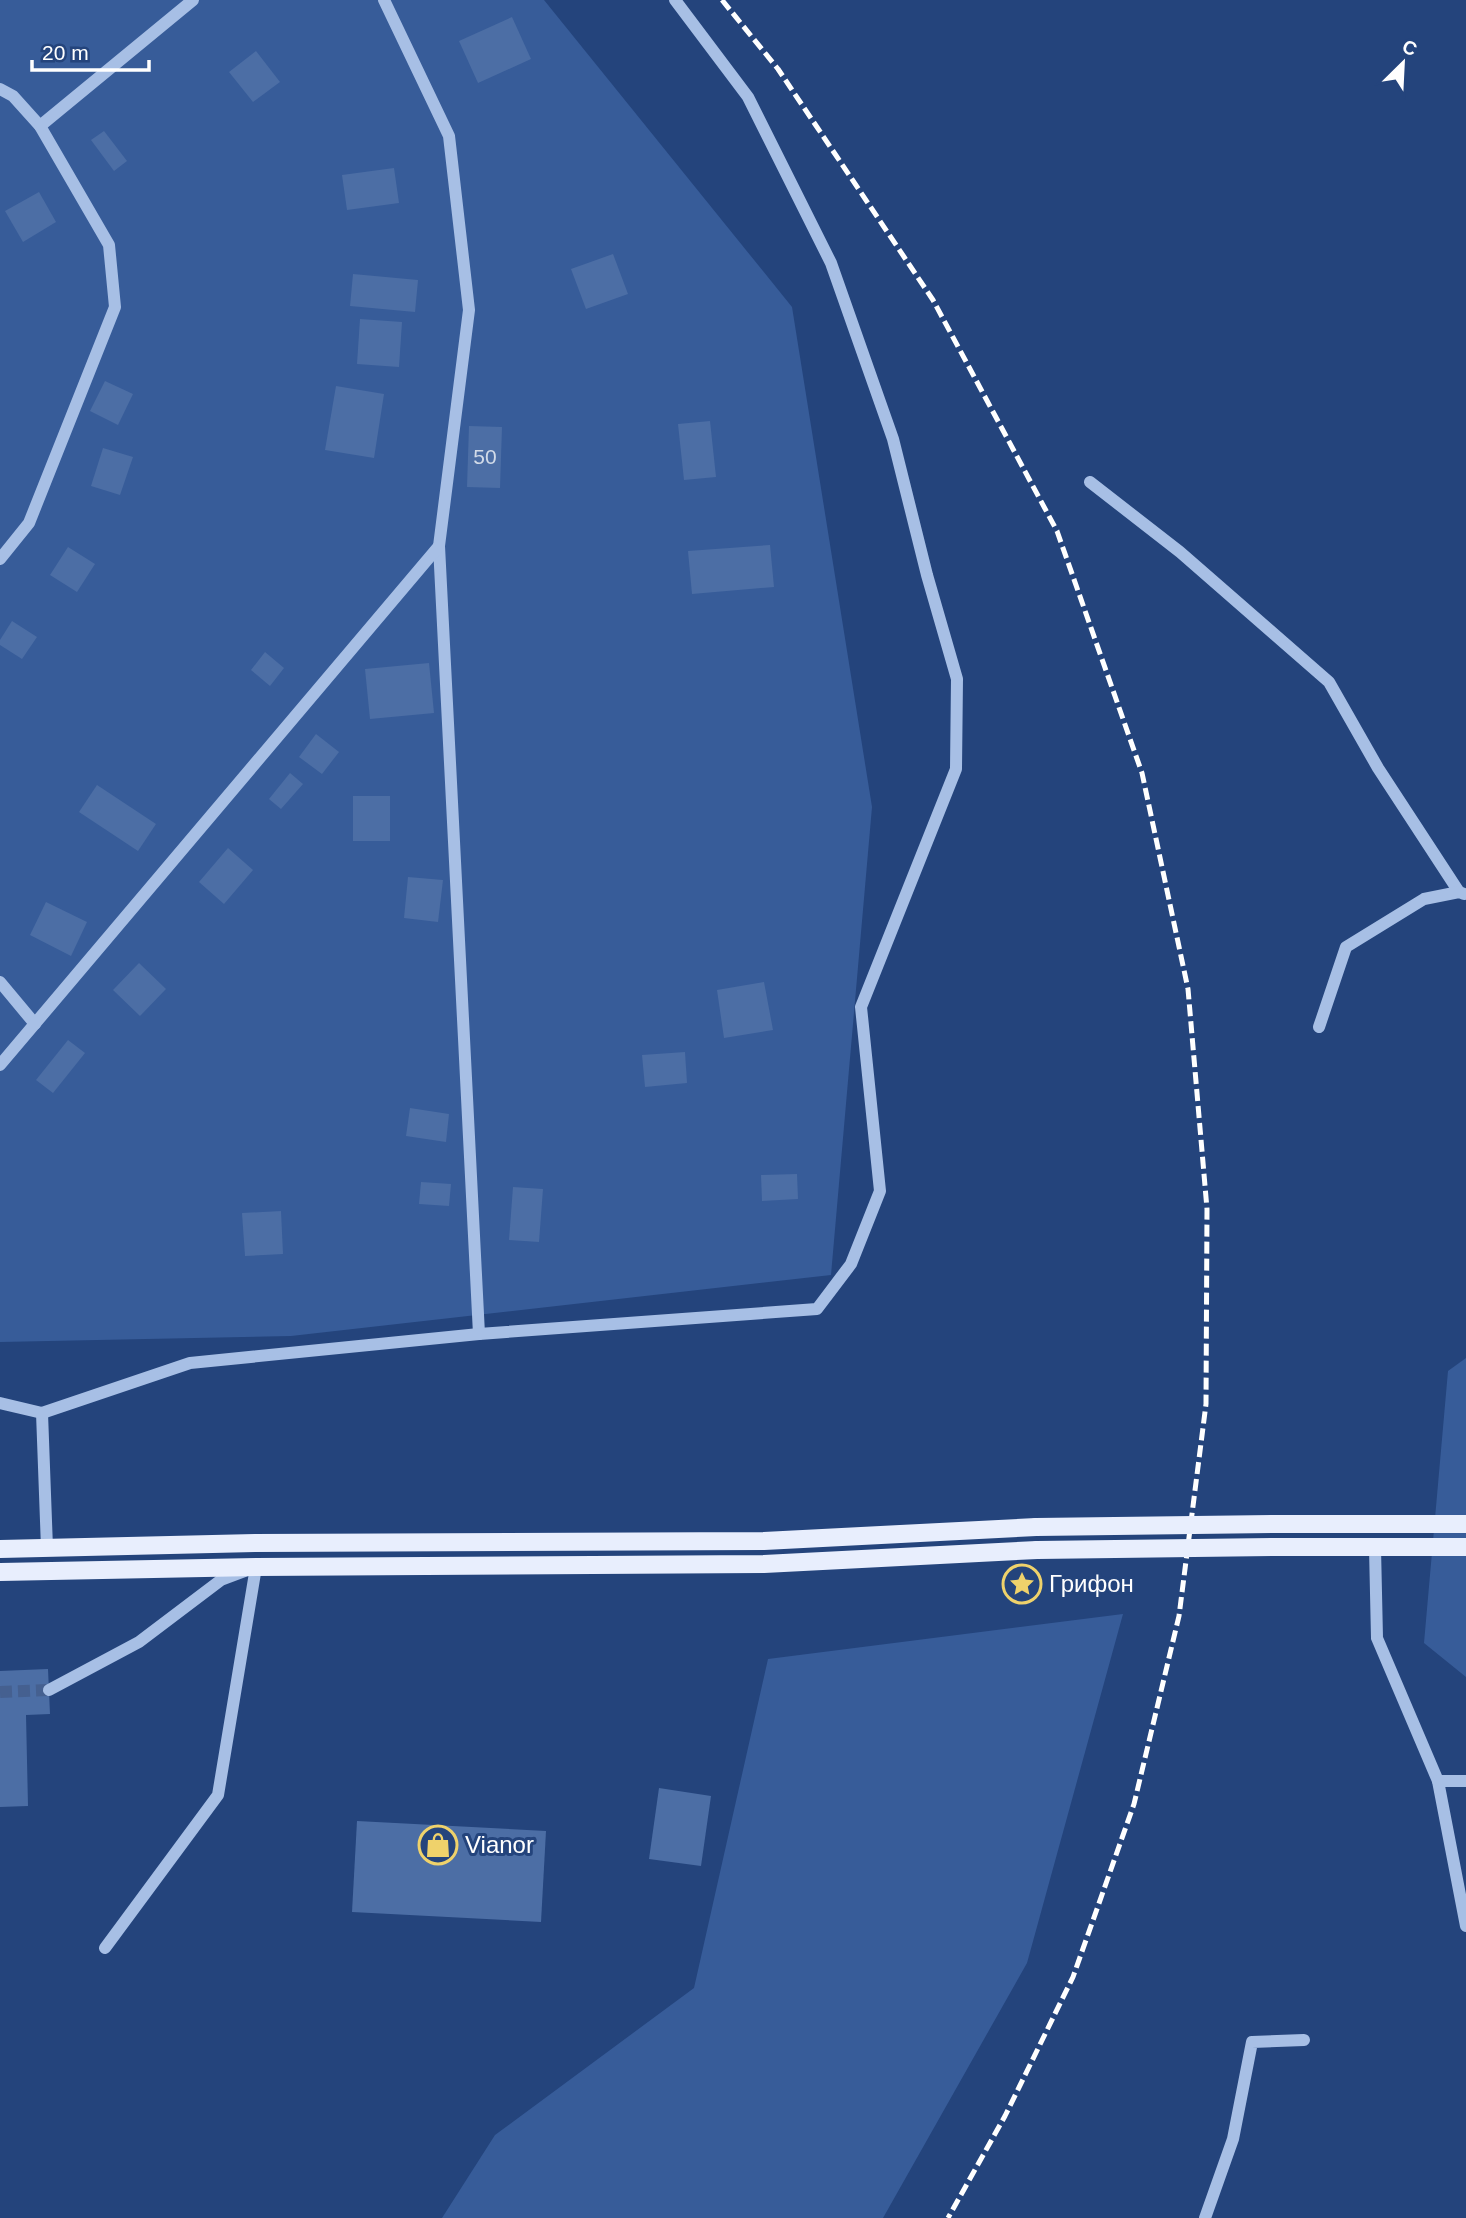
<svg xmlns="http://www.w3.org/2000/svg" width="1466" height="2218" viewBox="0 0 1466 2218" font-family="Arial,sans-serif">
  <rect width="100%" height="100%" fill="#24447c"/>
  <g fill="#375c99">
    <path d="M0,0H544L792,307L872,807L831,1275L291,1336L0,1342Z"/>
    <path d="M1466,1358V1677L1424,1643L1448,1371Z"/>
    <path d="M1123,1614L1027,1963L883,2218H442L495,2135L694,1988L768,1659Z"/>
  </g>
  <g fill="#4c6ea5">
    <path d="M512,17L531,59L478,83L459,41Z"/>
    <path d="M256,51L280,82L253,102L229,72Z"/>
    <path d="M104,131L127,161L114,171L91,140Z"/>
    <path d="M394,168L399,203L347,210L342,175Z"/>
    <path d="M39,192L56,222L23,242L5,211Z"/>
    <path d="M613,254L628,294L586,309L571,269Z"/>
    <path d="M353,274L418,280L415,312L350,306Z"/>
    <path d="M360,319L402,322L399,367L357,364Z"/>
    <path d="M105,381L133,394L118,425L90,411Z"/>
    <path d="M336,386L384,394L374,458L325,450Z"/>
    <path d="M710,421L716,477L684,480L678,424Z"/>
    <path d="M469,426L502,427L500,488L467,487Z"/>
    <path d="M103,448L133,457L120,495L91,486Z"/>
    <path d="M770,545L774,587L692,594L688,551Z"/>
    <path d="M68,547L95,564L77,592L50,575Z"/>
    <path d="M12,621L37,637L22,659L0,645V640Z"/>
    <path d="M265,652L284,668L270,686L251,670Z"/>
    <path d="M429,663L434,713L370,719L365,669Z"/>
    <path d="M316,734L339,752L322,774L299,757Z"/>
    <path d="M290,773L303,784L281,809L269,799Z"/>
    <path d="M97,785L156,824L138,851L79,812Z"/>
    <rect x="353" y="796" width="37" height="45"/>
    <path d="M228,848L253,870L224,904L199,882Z"/>
    <path d="M408,877L443,880L438,922L404,918Z"/>
    <path d="M46,902L87,922L71,956L30,935Z"/>
    <path d="M139,963L166,989L140,1016L113,990Z"/>
    <path d="M764,982L773,1030L724,1038L717,990Z"/>
    <path d="M68,1040L85,1053L53,1093L36,1080Z"/>
    <path d="M685,1052L687,1083L645,1087L642,1055Z"/>
    <path d="M410,1108L449,1114L446,1142L406,1136Z"/>
    <path d="M797,1174L798,1199L762,1201L761,1175Z"/>
    <path d="M421,1182L451,1184L449,1206L419,1204Z"/>
    <path d="M513,1187L543,1189L539,1242L509,1240Z"/>
    <path d="M281,1211L283,1254L245,1256L242,1213Z"/>
    <path d="M48,1669L50,1714L26,1715L28,1806L0,1807V1671Z"/>
    <path d="M659,1788L711,1796L701,1866L649,1859Z"/>
    <path d="M357,1821L546,1831L541,1922L352,1912Z"/>
  </g>
  <g fill="none" stroke-linecap="round" stroke-linejoin="round">
    <path stroke="#456090" stroke-width="12" stroke-dasharray="12 6" stroke-linecap="butt" d="M0,1692L49,1690"/>
    <g stroke="#a7bfe5" stroke-width="12">
      <path d="M384,0L449,136L469,310L439,546L479,1334"/>
      <path d="M0,89L13,96L40,126L109,245L115,307L29,523L0,559"/>
      <path d="M40,126L193,0"/>
      <path d="M1090,482L1180,552L1329,682L1378,768L1459,892"/>
      <path d="M0,982L35,1024"/>
      <path d="M1319,1027L1346,947L1424,899L1459,892L1464,894"/>
      <path d="M0,1065L439,546"/>
      <path d="M0,1403L42,1413L47,1548"/>
      <path d="M42,1413L190,1363L479,1334L817,1309L851,1264L880,1191L861,1007L956,769L957,679L927,575L893,439L831,263L748,97L675,0"/>
      <path d="M1375,1548L1377,1638L1438,1781H1466"/>
      <path d="M49,1690L139,1642L221,1580L245,1571"/>
      <path d="M1438,1781L1466,1926"/>
      <path d="M105,1948L218,1795L256,1567"/>
      <path d="M1205,2218L1233,2139L1252,2042L1304,2040"/>
    </g>
    <g stroke="#e8eefd" stroke-width="18">
      <path d="M1272,1524H1466"/>
      <path d="M1272,1547H1466"/>
      <path d="M0,1549L255,1543L764,1541L1036,1527"/>
      <path d="M0,1572L256,1567L764,1564L1037,1550"/>
    </g>
    <path stroke="#fff" stroke-width="5" stroke-dasharray="12 5" stroke-linecap="butt" d="M722,0L778,69L933,300L1057,531L1142,773L1188,989L1207,1209L1206,1404L1179,1616L1134,1804L1073,1977L1005,2116L948,2218"/>
    <g stroke="#e8eefd" stroke-width="18">
      <path d="M1036,1527L1272,1524"/>
      <path d="M1037,1550L1272,1547"/>
    </g>
  </g>
  <defs>
    <symbol id="sight-ring" viewBox="-11 -11 22 22"><circle r="9.5" fill="#24447c" stroke="#efd26b" stroke-width="1.5"/><path d="M0-6L1.8-2.2L6-1.7L2.9 1.2L3.7 5.4L0 3.3L-3.7 5.4L-2.9 1.2L-6-1.7L-1.8-2.2Z" fill="#efd26b"/></symbol>
    <symbol id="shop-ring" viewBox="-11 -11 22 22"><circle r="9.5" fill="#24447c" stroke="#efd26b" stroke-width="1.5"/><path d="M-5-2.5h2.3a2.7 3.5 0 0 1 5.4 0H5L5.5 6h-11ZM-1.5-2.5h3a1.5 2.3 0 0 0-3 0Z" fill="#efd26b"/></symbol>
  </defs>
  <g fill-rule="evenodd">
    <use href="#sight-ring" x="1000" y="1562" width="44" height="44"/>
    <use href="#shop-ring" x="416" y="1823" width="44" height="44"/>
  </g>
  <g text-anchor="middle" stroke-width="6" stroke-linejoin="round" paint-order="stroke">
    <g font-size="21" fill="#d2dbe8">
      <text x="485" y="464">50</text>
    </g>
    <g font-size="24" fill="#fff" stroke="#24447c" text-anchor="start">
      <text x="1049" y="1592">Грифон</text>
      <text x="465" y="1853">Vianor</text>
    </g>
  </g>
  <g transform="translate(1403 63) rotate(24)" stroke="#24447c" stroke-width="5" paint-order="stroke">
  <path d="M0-5L12 26L0 18L-12 26Z" fill="#ffffff"/>
  <text y="-10" font-size="19" font-weight="bold" text-anchor="middle" fill="#ffffff">С</text>
  </g>
  <path d="M32 60v10h117v-10" fill="none" stroke="#ffffff" stroke-width="3.5"/>
  <text x="42" y="60" font-size="21" fill="#ffffff" stroke="#24447c" stroke-width="5" paint-order="stroke">20 m</text>
</svg>
